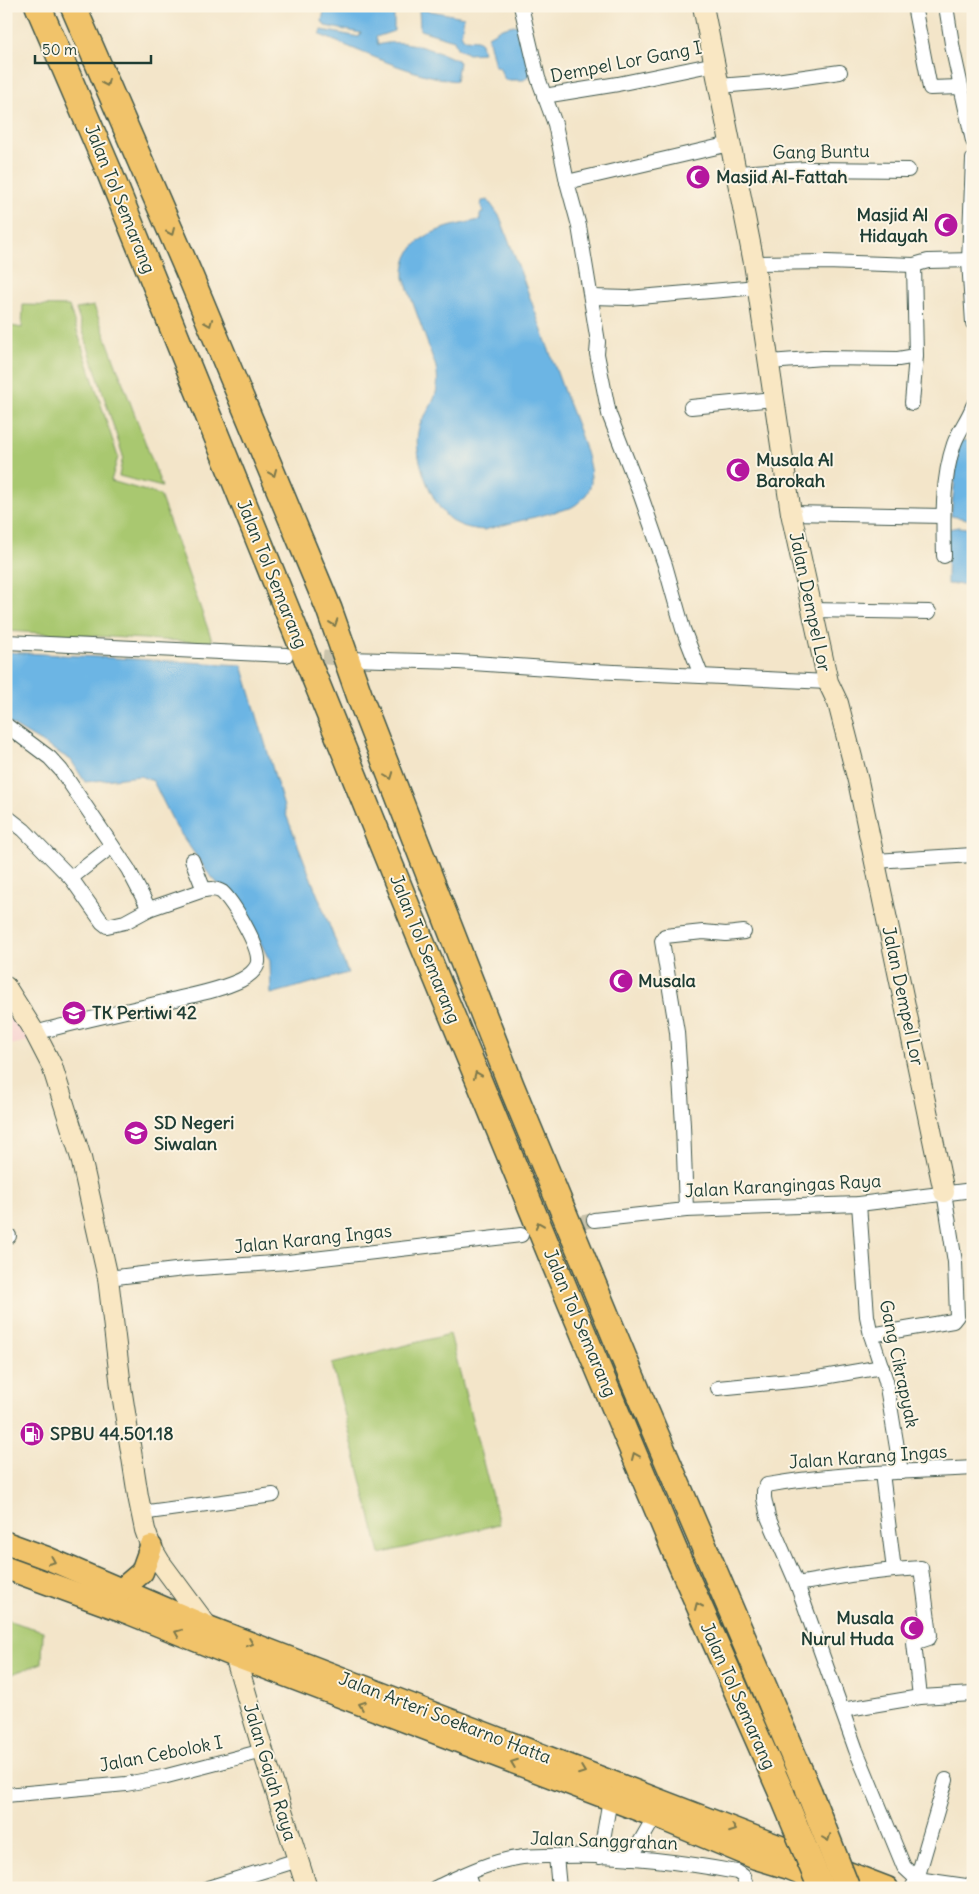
<svg xmlns="http://www.w3.org/2000/svg" width="979" height="1894" viewBox="0 0 979 1894" font-family="Delius,sans-serif">
  <rect width="100%" height="100%" fill="#fcf5e5"/>
  <filter id="ink" filterUnits="userSpaceOnUse"><feTurbulence type="fractalNoise" baseFrequency=".02" numOctaves="2"/><feDisplacementMap in="SourceGraphic" scale="10" xChannelSelector="R" yChannelSelector="G"/><feConvolveMatrix kernelMatrix="1 2 1 2 8 2 1 2 1" color-interpolation-filters="sRGB"/></filter>
  <filter id="wash" filterUnits="userSpaceOnUse"><feTurbulence type="fractalNoise" baseFrequency=".0096" numOctaves="4" result="noise"/><feDisplacementMap in="SourceGraphic" scale="20" xChannelSelector="R" yChannelSelector="G"/><feGaussianBlur stdDeviation="1.12" result="paint"/><feColorMatrix in="noise" values="0 0 0 0 0 0 0 0 0 0 0 0 0 0 0 0 0 1.4 0 .05"/><feComposite in="paint" operator="in"/></filter>
  <g filter="url(#wash)">
    <rect width="100%" height="100%" fill="#f3e5c9"/>
    <path fill="#f7d0cf" d="M6,994L32,1040L6,1046Z"/>
    <g fill="#a9c86f" stroke="#648252">
      <path d="M23,305L69,306L118,457L111,481L160,495L213,643L6,631V325L22,328Z"/>
      <path d="M94,306L162,487L119,476L123,456L76,309Z"/>
      <path d="M450,1334L499,1524L380,1554L332,1364Z"/>
      <path d="M6,1620L43,1631L42,1663L6,1676Z"/>
    </g>
    <g fill="#6cb5e4" stroke="#46798c">
      <path d="M325,6H394V31L376,37L378,45C405,37 430,50 456,59L459,62L456,81C409,75 364,52 320,35L322,30L359,37L361,33L325,26L322,21Z"/>
      <path d="M419,9L464,17L461,34L464,39L477,40L481,43L483,53L468,54L457,48L454,40L420,30Z"/>
      <path d="M514,25L521,27L532,69L530,75L524,80H505L499,67L495,66L488,36L502,28Z"/>
      <path d="M488,200L500,217C522,275 543,333 564,392C572,413 591,457 591,479C592,491 581,503 570,508L484,530C472,529 461,527 451,520C432,506 413,455 418,432C419,425 422,420 426,414C436,398 440,387 436,367L404,278C402,234 445,227 480,220V214L484,212L481,205L482,201Z"/>
      <path d="M973,440V520L951,516L959,441Z"/>
      <path d="M959,527L973,529V585L947,584L948,529Z"/>
      <path d="M6,652L242,665L287,817L348,973L271,994L270,961L245,913L208,873L176,827L153,781L140,776L85,782L71,760L6,721Z"/>
    </g>
  </g>
  <g filter="url(#ink)">
    <g fill="none" stroke-linecap="round" stroke-linejoin="round">
      <g stroke="#c9c3ab" stroke-width="14" stroke-dasharray="14 7" stroke-linecap="butt">
        <path d="M302,656L348,659"/>
        <path d="M537,1232L594,1220"/>
      </g>
      <defs>
        <g id="street">
          <path d="M521,6L538,78L555,124L567,182L579,226L598,342L597,354L609,414L641,496L665,565L683,629L701,675"/>
          <path d="M914,6L930,88L961,87"/>
          <path d="M946,6L953,50L973,141"/>
          <path d="M719,86L769,82L840,72"/>
          <path d="M544,96L618,84L715,64"/>
          <path d="M973,159L969,261L973,323"/>
          <path d="M736,173L807,169L908,170"/>
          <path d="M567,182L730,144"/>
          <path d="M754,263L826,262L914,265L928,261L973,260"/>
          <path d="M592,297L628,298L758,287"/>
          <path d="M769,362L823,358L898,359L916,356"/>
          <path d="M912,403L916,356L914,265"/>
          <path d="M691,407L774,399"/>
          <path d="M791,513L943,516"/>
          <path d="M944,556C943,519 942,479 954,444C959,430 968,420 973,406"/>
          <path d="M811,610L929,612"/>
          <path d="M6,642L286,655"/>
          <path d="M348,659L458,662L593,671L828,682"/>
          <path d="M6,725L50,758L61,770L128,869L149,909L204,890C210,889 216,888 222,892C233,902 260,947 258,962C257,970 247,977 241,980C218,991 192,995 168,1001C123,1012 79,1021 35,1033"/>
          <path d="M6,816L24,830L71,878"/>
          <path d="M112,846L71,878L102,922L107,926L125,922L149,909"/>
          <path d="M192,860L204,890"/>
          <path d="M875,861L973,855"/>
          <path d="M859,1204L867,1316L871,1335L886,1381L901,1472"/>
          <path d="M686,1210L683,1125L677,1032L662,941L665,936L703,932L726,934L744,932"/>
          <path d="M594,1220L686,1210L859,1204L973,1190"/>
          <path d="M6,1236H9"/>
          <path d="M108,1278L184,1269L288,1262L521,1235"/>
          <path d="M871,1335L953,1321L957,1316L955,1262L944,1192"/>
          <path d="M718,1388L812,1379L882,1367"/>
          <path d="M141,1513L273,1495"/>
          <path d="M894,1570L921,1568L930,1635L929,1638L914,1643L920,1697"/>
          <path d="M797,1584L850,1575L894,1570L882,1473"/>
          <path d="M842,1710L920,1697L973,1694"/>
          <path d="M6,1795L126,1784L163,1777L263,1751"/>
          <path d="M556,1856L559,1888"/>
          <path d="M600,1857L610,1799"/>
          <path d="M631,1858L655,1816"/>
          <path d="M467,1874L472,1888"/>
          <path d="M917,1879L904,1867L856,1750L797,1584L768,1517L764,1498V1491L767,1485C834,1473 904,1472 973,1468"/>
          <path d="M917,1879L973,1887"/>
          <path d="M208,1888L298,1860"/>
          <path d="M435,1888C461,1876 488,1862 517,1858C530,1855 545,1856 559,1856C619,1854 678,1861 737,1872L743,1876L747,1888"/>
          <path d="M912,1888L917,1879L946,1780"/>
        </g>
        <g id="secondary">
          <path d="M703,6L754,263L791,513L828,682L838,703L858,781L944,1192"/>
          <path d="M6,987L35,1033L52,1066L81,1158L108,1278L121,1387L138,1496L145,1530L151,1547L160,1562L208,1627L235,1656L263,1751L307,1888"/>
        </g>
        <g id="primary">
          <path d="M6,1543L47,1558L208,1627L887,1888"/>
          <path d="M6,1568L124,1611L235,1656L655,1816L756,1858L789,1868L828,1884"/>
          <path d="M121,1590L142,1572L151,1547"/>
        </g>
        <g id="highway">
          <path d="M38,6L109,171L422,943L571,1304L674,1549L782,1794"/>
          <path d="M73,6L191,278L329,609L362,703L511,1085L643,1404L809,1792"/>
        </g>
      </defs>
      <use href="#street" stroke="#3f564a" stroke-width="16"/>
      <use href="#secondary" stroke="#3f564a" stroke-width="22"/>
      <use href="#primary" stroke="#3f564a" stroke-width="25"/>
      <use href="#highway" stroke="#3f564a" stroke-width="28"/>
      <use href="#street" stroke="#fff" stroke-width="14"/>
      <use href="#secondary" stroke="#f9e7c3" stroke-width="20"/>
      <use href="#primary" stroke="#f1c36a" stroke-width="22"/>
      <use href="#highway" stroke="#f1c36a" stroke-width="25"/>
      <defs>
        <g id="highway-bridge">
          <path d="M809,1792L847,1888"/>
          <path d="M782,1794L821,1888"/>
        </g>
      </defs>
      <use href="#highway-bridge" stroke="#3f564a" stroke-width="28" stroke-linecap="butt"/>
      <use href="#highway-bridge" stroke="#f1c36a" stroke-width="25"/>
    </g>
    <defs><path id="oneway-chevron" d="M-2-3.5L2.5 0L-2 3.5" fill="none" stroke-width="1.6" stroke-linecap="round" stroke-linejoin="round" transform="scale(1.25)"/></defs>
    <g stroke="#7d794c">
      <use href="#oneway-chevron" transform="translate(106 83) rotate(66)"/>
      <use href="#oneway-chevron" transform="translate(171 232) rotate(66)"/>
      <use href="#oneway-chevron" transform="translate(209 323) rotate(68)"/>
      <use href="#oneway-chevron" transform="translate(273 473) rotate(67)"/>
      <use href="#oneway-chevron" transform="translate(334 623) rotate(71)"/>
      <use href="#oneway-chevron" transform="translate(390 776) rotate(69)"/>
      <use href="#oneway-chevron" transform="translate(477 1075) rotate(-113)"/>
      <use href="#oneway-chevron" transform="translate(539 1225) rotate(-112)"/>
      <use href="#oneway-chevron" transform="translate(635 1456) rotate(-113)"/>
      <use href="#oneway-chevron" transform="translate(52 1561) rotate(23)"/>
      <use href="#oneway-chevron" transform="translate(698 1606) rotate(-114)"/>
      <use href="#oneway-chevron" transform="translate(178 1633) rotate(-158)"/>
      <use href="#oneway-chevron" transform="translate(250 1643) rotate(21)"/>
      <use href="#oneway-chevron" transform="translate(362 1705) rotate(-159)"/>
      <use href="#oneway-chevron" transform="translate(514 1763) rotate(-159)"/>
      <use href="#oneway-chevron" transform="translate(582 1771) rotate(21)"/>
      <use href="#oneway-chevron" transform="translate(733 1829) rotate(21)"/>
      <use href="#oneway-chevron" transform="translate(827 1838) rotate(69)"/>
    </g>
  </g>
  <defs>
    <symbol id="mosque-disc" viewBox="-11 -11 22 22"><circle r="9.5" fill="#b5179e" stroke="#fcf5e5"/><path d="M3.5-4.9A6 6 0 1 0 3.5 4.9A5 5 0 1 1 3.5-4.9Z" fill="#fff"/></symbol>
    <symbol id="school-disc" viewBox="-11 -11 22 22"><circle r="9.5" fill="#b5179e" stroke="#fcf5e5"/><path d="M0-5L7-2L0 1L-7-2ZM-4 1L0 2.5L4 1V4Q0 6-4 4Z" fill="#fff"/></symbol>
    <symbol id="fuel-disc" viewBox="-11 -11 22 22"><circle r="9.5" fill="#b5179e" stroke="#fcf5e5"/><path d="M-5.5-6h7V0h2V4h1.3V-2.5L3-4.5l.8-.8L6-3V5H2.5V1h-1V6h-7ZM-4.2-4.7v3.2H.2V-4.7Z" fill="#fff"/></symbol>
  </defs>
  <g fill-rule="evenodd">
    <use href="#mosque-disc" x="684" y="163" width="28" height="28"/>
    <use href="#mosque-disc" x="932" y="211" width="28" height="28"/>
    <use href="#mosque-disc" x="724" y="456" width="28" height="28"/>
    <use href="#mosque-disc" x="607" y="967" width="28" height="28"/>
    <use href="#school-disc" x="60" y="999" width="28" height="28"/>
    <use href="#school-disc" x="122" y="1119" width="28" height="28"/>
    <use href="#fuel-disc" x="18" y="1420" width="28" height="28"/>
    <use href="#mosque-disc" x="898" y="1614" width="28" height="28"/>
  </g>
  <g text-anchor="middle" stroke-width="4" stroke-linejoin="round" paint-order="stroke">
    <g font-size="18" fill="#1f3d34" stroke="#fcf5e5">
      <text transform="translate(626 62) rotate(-11)" y="6">Dempel Lor Gang I</text>
      <text transform="translate(821 152) rotate(-1)" y="6">Gang Buntu</text>
      <text transform="translate(120 199) rotate(68)" y="6">Jalan Tol Semarang</text>
      <text transform="translate(272 574) rotate(68)" y="6">Jalan Tol Semarang</text>
      <text transform="translate(810 602) rotate(78)" y="6">Jalan Dempel Lor</text>
      <text transform="translate(425 949) rotate(68)" y="6">Jalan Tol Semarang</text>
      <text transform="translate(903 996) rotate(78)" y="6">Jalan Dempel Lor</text>
      <text transform="translate(783 1186) rotate(-3)" y="6">Jalan Karangingas Raya</text>
      <text transform="translate(313 1239) rotate(-6)" y="6">Jalan Karang Ingas</text>
      <text transform="translate(580 1323) rotate(67)" y="6">Jalan Tol Semarang</text>
      <text transform="translate(899 1364) rotate(78)" y="6">Gang Cikrapyak</text>
      <text transform="translate(868 1457) rotate(-4)" y="6">Jalan Karang Ingas</text>
      <text transform="translate(738 1696) rotate(66)" y="6">Jalan Tol Semarang</text>
      <text transform="translate(445 1718) rotate(21)" y="6">Jalan Arteri Soekarno Hatta</text>
      <text transform="translate(161 1754) rotate(-11)" y="6">Jalan Cebolok I</text>
      <text transform="translate(270 1772) rotate(73)" y="6">Jalan Gajah Raya</text>
      <text transform="translate(604 1841) rotate(2)" y="6">Jalan Sanggrahan</text>
    </g>
    <g font-size="18" font-weight="bold" fill="#1f3d34" stroke="#fcf5e5" text-anchor="start">
      <text x="716" y="183">Masjid Al-Fattah</text>
      <text x="928" y="221" text-anchor="end">Masjid Al<tspan x="928" dy="21">Hidayah</tspan></text>
      <text x="756" y="466">Musala Al<tspan x="756" dy="21">Barokah</tspan></text>
      <text x="638" y="987">Musala</text>
      <text x="92" y="1019">TK Pertiwi 42</text>
      <text x="154" y="1129">SD Negeri<tspan x="154" dy="21">Siwalan</tspan></text>
      <text x="50" y="1440">SPBU 44.501.18</text>
      <text x="894" y="1624" text-anchor="end">Musala<tspan x="894" dy="21">Nurul Huda</tspan></text>
    </g>
  </g>
  <rect width="979" height="1894" fill="none" stroke="#fcf5e5" stroke-width="25"/>
  <path d="M35 55v8h116v-8" fill="none" stroke="#1f3d34" stroke-width="2.5"/>
  <text x="42" y="55" font-size="15" fill="#1f3d34" stroke="#fcf5e5" stroke-width="4" paint-order="stroke">50 m</text>
</svg>
